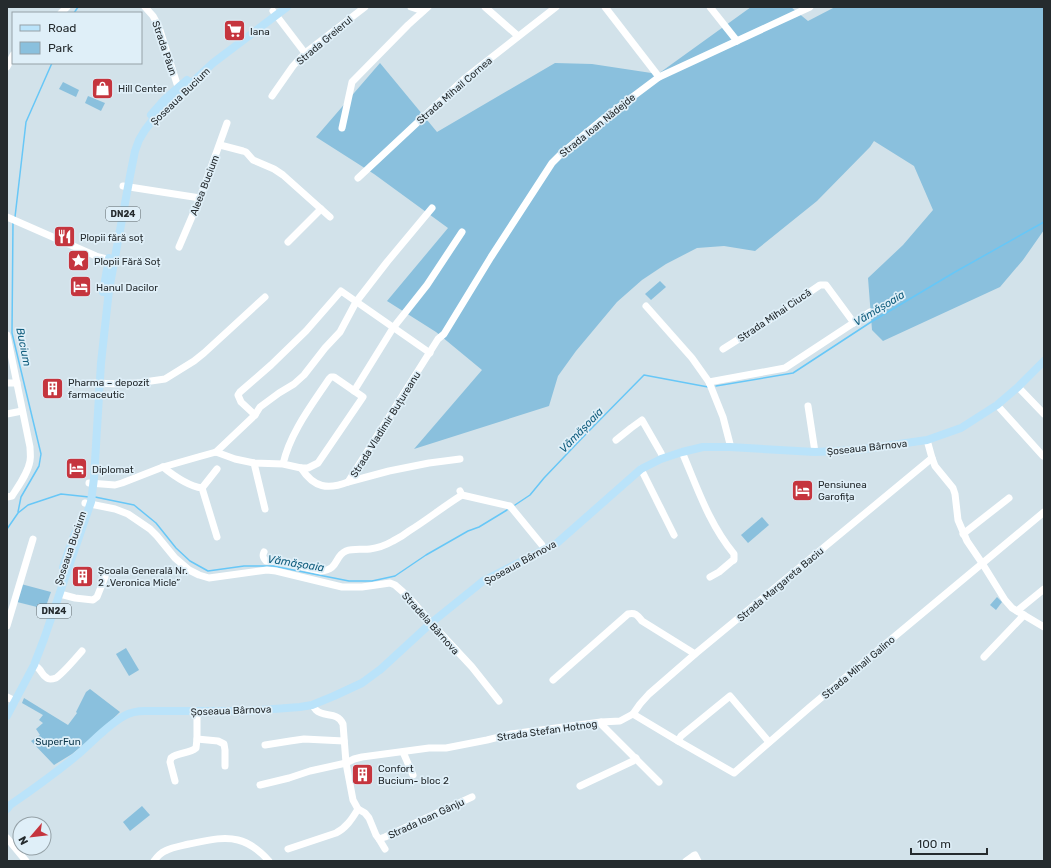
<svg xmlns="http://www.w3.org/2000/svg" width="1051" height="868" viewBox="0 0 1051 868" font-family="Rubik,sans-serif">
  <rect width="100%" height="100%" fill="#d2e2ea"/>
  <g fill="#8ac0dd">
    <path d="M751,7H791L808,21L835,7H1044V230L1023,260L1000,287L883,341L872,330L868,278L903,245L933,210L914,166L874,141L870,147L817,201L755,251L724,246L697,248L666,264L642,280L617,302L576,351L558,376L549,406L414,449L482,370L436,332L387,301L448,228L374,174L316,137L380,63L437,132L555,63L592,64L658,74Z"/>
    <path d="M63,82L79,90L76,97L59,89Z"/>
    <path d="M88,96L105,103L101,111L85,103Z"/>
    <path d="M660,281L666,287L651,300L645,294Z"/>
    <path d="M762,517L769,525L748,543L741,535Z"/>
    <path d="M21,584L51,592L45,609L17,602Z"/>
    <path d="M997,597L1002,602L996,610L990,605Z"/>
    <path d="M126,648L139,670L129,676L116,654Z"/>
    <path d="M90,689L120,712L99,732L72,754L54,765L31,741L40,735L36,729L43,723L39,720L43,715L22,703L24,698L68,725L77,713L76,712L86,692Z"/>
    <path d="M142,806L150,815L130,831L123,822Z"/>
  </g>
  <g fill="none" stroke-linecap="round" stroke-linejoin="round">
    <g stroke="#67c7f7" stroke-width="1.5">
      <path d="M74,13L78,7"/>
      <path d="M15,217L26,122L52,63"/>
      <path d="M13,222L12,333L41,454L39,466L21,497L18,512"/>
      <path d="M716,386L793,373L871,322L955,272L1044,222"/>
      <path d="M95,497L134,505L156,523L176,548L190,561L208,571L244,566H273L349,581H372L395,576L426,555L468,531L479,527L507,510"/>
      <path d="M515,505L530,495L544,478L585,435L644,375L708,387"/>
      <path d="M7,529L18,513L28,505L61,494L89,497"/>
    </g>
    <g stroke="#fff" stroke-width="7">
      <path d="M145,7L153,16L159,27L177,84L182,89"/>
      <path d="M411,7L423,11"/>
      <path d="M485,7L518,36"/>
      <path d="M605,7L659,77"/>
      <path d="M710,7L737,41"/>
      <path d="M273,11L305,53"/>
      <path d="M61,13L67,7"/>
      <path d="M7,67L13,55"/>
      <path d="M272,96L293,66L305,53L365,7"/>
      <path d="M342,128L352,82L408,25L428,7"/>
      <path d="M220,145L243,151L246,152L253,160L274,169L283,175L330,217"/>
      <path d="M358,178L464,79L556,7"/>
      <path d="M123,186L200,198"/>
      <path d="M7,217L96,256L114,261"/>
      <path d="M288,242L321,209"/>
      <path d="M179,247L200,198L227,123"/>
      <path d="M646,306L692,358L709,382L723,417L730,444V447"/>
      <path d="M7,335L30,447C30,452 31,456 30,461C28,473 19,485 12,496L7,497"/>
      <path d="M723,349L769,320L820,285H826L854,323"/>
      <path d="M709,382L785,368L870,312"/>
      <path d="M7,383H17"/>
      <path d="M95,383L119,384L137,383L165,379L194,361L204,353L265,297"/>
      <path d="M1018,387L1044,414"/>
      <path d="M354,391L393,328L427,285L462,232"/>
      <path d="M997,405L1043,456"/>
      <path d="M808,406L815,452"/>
      <path d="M7,414L22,411"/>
      <path d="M255,415L241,402L238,395L240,392L271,365L306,331L341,291L430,353"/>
      <path d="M616,440L631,428L642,420L661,453L663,458"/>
      <path d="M927,440L932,458L935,466L953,488L955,494L958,520L967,541L982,563L1005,600L1012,608L1044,627"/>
      <path d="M216,452L255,415L260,407L279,393L294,384L304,375L325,348L340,332L356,302L387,262L432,208"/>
      <path d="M682,452C697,487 709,524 734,554V560L732,561L719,572L710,577"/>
      <path d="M254,463L265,509"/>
      <path d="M163,467C174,476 188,486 202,488L217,537"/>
      <path d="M301,468C314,488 328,490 348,482L438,339L444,334L491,257L552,163L562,153L603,119L659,77L810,7"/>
      <path d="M641,469L674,535"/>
      <path d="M348,482L389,471L429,463L460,459"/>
      <path d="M89,483L115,485L122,483L163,467L198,457L216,452L235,459L254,463L283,464L301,468H308L318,463L363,397L334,377H331L329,379C311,406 290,433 283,464"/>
      <path d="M202,488L217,469"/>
      <path d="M460,491L462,495L510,506L542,545L544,550"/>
      <path d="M85,503L115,509L128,514L150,529L157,536L175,558L189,570L199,575L209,578L267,570L276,571L342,587H362L390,583L395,585L403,592L413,602L431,623L472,667L499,701"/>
      <path d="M963,534L1009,498"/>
      <path d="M264,552C262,556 263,558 266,561H277L321,571C339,570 334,556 346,551C354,548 362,550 370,549C378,548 386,545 393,541C399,538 404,535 409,531C427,520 444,506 462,495"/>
      <path d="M60,594L75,598L93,600L97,597L105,577"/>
      <path d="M1017,611L1044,589"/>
      <path d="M7,626L33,539"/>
      <path d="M984,657L1024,615"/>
      <path d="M34,665C42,669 41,675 47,678C49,680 53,679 56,678C63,673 76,658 82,651"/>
      <path d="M553,680L628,614C636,612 638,616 642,621L695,654"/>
      <path d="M7,697L15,701"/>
      <path d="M312,705C313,706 315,709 316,710C324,718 337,711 343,724L346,763L353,800L358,809L365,813L369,818L376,835L379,839L385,849"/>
      <path d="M633,714L640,704L649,694L695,654L932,458"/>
      <path d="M601,722L602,725L659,782"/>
      <path d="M197,739L218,741L224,744L225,750V766"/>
      <path d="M678,741L681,736L730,696L769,742"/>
      <path d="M265,745L290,741L304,739L344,741"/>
      <path d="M403,752L413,775"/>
      <path d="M175,781L170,762L171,758C178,752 189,754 196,748L197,739V711"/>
      <path d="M260,785L289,778L310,771L346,763L354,759L362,757L429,748H446L487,740L511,734L601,722L620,721L633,714L678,741L734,773L810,707L1044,512"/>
      <path d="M580,786L633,761L636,758"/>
      <path d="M7,838L26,861"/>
      <path d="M379,839L385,837L472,797"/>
      <path d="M288,849L336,833C346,828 352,819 358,809"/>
      <path d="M154,861C157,857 160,853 165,851C173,847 181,846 189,844C205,841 222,836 238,840C250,843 261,852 269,861"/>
      <path d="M686,861L693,856L695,855L698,861"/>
    </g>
    <g stroke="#bae3fa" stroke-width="8">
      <path d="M151,115L165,99L187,80"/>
      <path d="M103,292L109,258"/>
      <path d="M63,567L75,533"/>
      <path d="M7,716L34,665L44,639L91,502L94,478L101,363L109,290L130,176L135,151L139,140L145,130L155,117L213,63L287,7"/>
      <path d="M7,809L10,805C32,790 54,774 75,757C91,744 106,726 124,716C131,712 138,711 145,711H248L300,707L312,705L334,696L362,683L381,669L431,623L477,586L483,581L557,543L641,469L661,459L682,452L703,447H730L815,452L857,450L927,440L961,428L997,405L1018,387L1044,361"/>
    </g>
  </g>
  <defs>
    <symbol id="supermarket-square" viewBox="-11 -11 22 22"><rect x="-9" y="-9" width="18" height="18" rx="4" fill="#c5353e" stroke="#dfeff8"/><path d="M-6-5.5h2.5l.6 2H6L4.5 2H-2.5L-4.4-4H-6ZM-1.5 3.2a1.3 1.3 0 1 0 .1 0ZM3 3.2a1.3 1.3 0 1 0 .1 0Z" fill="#fff"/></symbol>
    <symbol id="shop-square" viewBox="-11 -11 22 22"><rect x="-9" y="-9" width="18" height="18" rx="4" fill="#c5353e" stroke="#dfeff8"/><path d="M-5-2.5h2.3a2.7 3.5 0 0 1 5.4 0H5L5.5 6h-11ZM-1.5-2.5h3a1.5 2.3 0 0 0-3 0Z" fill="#fff"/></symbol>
    <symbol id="restaurant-square" viewBox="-11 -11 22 22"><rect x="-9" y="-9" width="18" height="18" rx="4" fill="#c5353e" stroke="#dfeff8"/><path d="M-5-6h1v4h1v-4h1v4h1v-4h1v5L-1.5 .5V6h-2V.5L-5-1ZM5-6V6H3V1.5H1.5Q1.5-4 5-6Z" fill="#fff"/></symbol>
    <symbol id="sight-square" viewBox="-11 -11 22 22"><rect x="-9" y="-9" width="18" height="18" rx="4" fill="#c5353e" stroke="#dfeff8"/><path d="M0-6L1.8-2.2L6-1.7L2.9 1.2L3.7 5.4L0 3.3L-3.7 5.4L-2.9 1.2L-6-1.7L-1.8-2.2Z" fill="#fff"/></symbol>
    <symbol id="hotel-square" viewBox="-11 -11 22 22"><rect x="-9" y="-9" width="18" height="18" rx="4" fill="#c5353e" stroke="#dfeff8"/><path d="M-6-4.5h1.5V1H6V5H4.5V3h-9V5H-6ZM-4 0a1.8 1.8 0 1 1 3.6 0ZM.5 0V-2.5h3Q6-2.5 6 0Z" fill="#fff"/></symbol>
    <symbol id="building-square" viewBox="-11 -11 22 22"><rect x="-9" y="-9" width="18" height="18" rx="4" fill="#c5353e" stroke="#dfeff8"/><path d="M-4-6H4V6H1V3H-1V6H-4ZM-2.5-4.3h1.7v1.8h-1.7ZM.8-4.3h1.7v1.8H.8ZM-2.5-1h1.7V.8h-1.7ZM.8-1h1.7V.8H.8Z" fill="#fff"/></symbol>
  </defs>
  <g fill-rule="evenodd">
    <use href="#supermarket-square" x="222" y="18" width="25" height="25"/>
    <use href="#shop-square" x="90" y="76" width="25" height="25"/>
    <use href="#restaurant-square" x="52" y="224" width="25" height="25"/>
    <use href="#sight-square" x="66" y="248" width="25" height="25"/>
    <use href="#hotel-square" x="68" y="274" width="25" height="25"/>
    <use href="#building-square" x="40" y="376" width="25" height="25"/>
    <use href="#hotel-square" x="64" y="456" width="25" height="25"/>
    <use href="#hotel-square" x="790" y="478" width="25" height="25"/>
    <use href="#building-square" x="70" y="564" width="25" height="25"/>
    <use href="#building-square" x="350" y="762" width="25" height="25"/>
  </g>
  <g text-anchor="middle" stroke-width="3.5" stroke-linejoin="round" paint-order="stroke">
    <g fill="#dfeff8" stroke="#5d666b" stroke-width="1">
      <rect x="106" y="207" width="34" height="14" rx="3"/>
      <rect x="37" y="604" width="34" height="14" rx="3"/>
    </g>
    <g font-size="9" font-weight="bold" fill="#252b2e">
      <text x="123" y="217">DN24</text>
      <text x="54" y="614">DN24</text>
    </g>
    <g font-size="10" fill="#252b2e" stroke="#dfeff8" text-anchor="start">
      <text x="250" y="35">Iana</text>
      <text x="118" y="92">Hill Center</text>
      <text x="80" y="241">Plopii fără soț</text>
      <text x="94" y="265">Plopii Fără Soț</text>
      <text x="96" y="291">Hanul Dacilor</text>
      <text x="68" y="386">Pharma – depozit<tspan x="68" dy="12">farmaceutic</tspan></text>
      <text x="92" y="473">Diplomat</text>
      <text x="818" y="488">Pensiunea<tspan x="818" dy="12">Garofița</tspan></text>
      <text x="98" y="574">Școala Generală Nr.<tspan x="98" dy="12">2 „Veronica Micle”</tspan></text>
      <text x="378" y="772">Confort<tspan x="378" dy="12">Bucium- bloc 2</tspan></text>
    </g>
    <g font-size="10" fill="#252b2e" stroke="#dfeff8">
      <text transform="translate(324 40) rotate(-40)" y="4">Strada Greierul</text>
      <text transform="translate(165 48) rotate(71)" y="4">Strada Păun</text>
      <text transform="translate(454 90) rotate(-41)" y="4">Strada Mihail Cornea</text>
      <text transform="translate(180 96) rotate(-44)" y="4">Șoseaua Bucium</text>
      <text transform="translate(597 125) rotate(-39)" y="4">Strada Ioan Nădejde</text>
      <text transform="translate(204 185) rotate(-69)" y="4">Aleea Bucium</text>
      <text transform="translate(774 315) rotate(-34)" y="4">Strada Mihai Ciucă</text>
      <text transform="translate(385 424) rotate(-58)" y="4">Strada Vladimir Buțureanu</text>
      <text transform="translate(867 447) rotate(-6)" y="4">Șoseaua Bârnova</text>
      <text transform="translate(70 548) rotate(-71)" y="4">Șoseaua Bucium</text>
      <text transform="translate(520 562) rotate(-29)" y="4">Șoseaua Bârnova</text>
      <text transform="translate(780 584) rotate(-40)" y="4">Strada Margareta Baciu</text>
      <text transform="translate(431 623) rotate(48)" y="4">Stradela Bârnova</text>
      <text transform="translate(858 667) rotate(-40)" y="4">Strada Mihail Galino</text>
      <text transform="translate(231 710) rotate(-2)" y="4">Șoseaua Bârnova</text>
      <text transform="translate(547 730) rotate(-8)" y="4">Strada Stefan Hotnog</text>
      <text transform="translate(426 818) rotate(-25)" y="4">Strada Ioan Gânju</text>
    </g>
    <g font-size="10" fill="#0c374b" stroke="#dfeff8">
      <text x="58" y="745">SuperFun</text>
    </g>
    <g font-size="11" font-style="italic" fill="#125e7e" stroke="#dfeff8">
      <text transform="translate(879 308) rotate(-31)" y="4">Vămășoaia</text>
      <text transform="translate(24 347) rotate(79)" y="4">Bucium</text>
      <text transform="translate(581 430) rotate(-46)" y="4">Vămășoaia</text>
      <text transform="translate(296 563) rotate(9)" y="4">Vămășoaia</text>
    </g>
  </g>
  <rect width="1051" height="868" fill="none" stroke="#252b2e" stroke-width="16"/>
  <rect x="12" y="12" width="130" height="52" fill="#dfeff8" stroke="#95a1a7"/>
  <rect x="20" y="25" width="20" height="6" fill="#bae3fa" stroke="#95a1a7"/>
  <text x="48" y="32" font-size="12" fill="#252b2e">Road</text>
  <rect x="20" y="42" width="20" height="12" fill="#8ac0dd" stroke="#95a1a7"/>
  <text x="48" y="52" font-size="12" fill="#252b2e">Park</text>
  <g transform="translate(32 836) rotate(242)"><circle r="19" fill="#dfeff8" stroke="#95a1a7"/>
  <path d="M0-3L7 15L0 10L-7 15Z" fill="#c5353e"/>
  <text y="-6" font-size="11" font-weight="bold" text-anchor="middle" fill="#252b2e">N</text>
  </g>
  <path d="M911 848v6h76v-6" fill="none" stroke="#252b2e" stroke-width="2"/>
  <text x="917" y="848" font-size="12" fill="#252b2e" stroke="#dfeff8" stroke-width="3" paint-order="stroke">100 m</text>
</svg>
